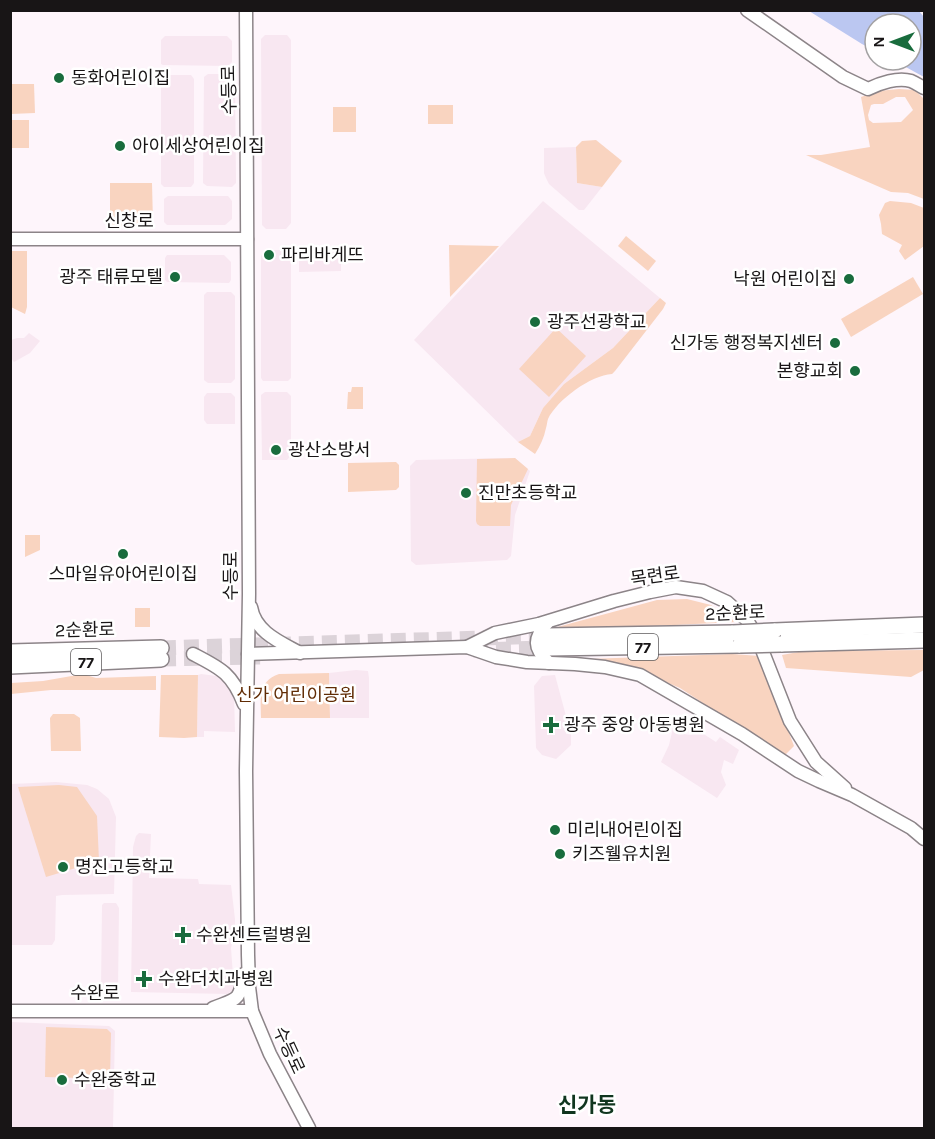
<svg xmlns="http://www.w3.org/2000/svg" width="935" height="1139" viewBox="0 0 935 1139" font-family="Karla,'Noto Sans KR',sans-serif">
  <rect width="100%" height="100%" fill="#fef5fb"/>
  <g fill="#f8e7f1">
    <path d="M265,35H287L291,40V223L286,229H266L262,225L261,39Z"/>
    <path d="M165,36H227L232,41V62L228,66L163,65L161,64V40Z"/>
    <path d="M208,74H231L235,78L236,183L232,187L207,186L203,183L204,77Z"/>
    <path d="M164,75H191L194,79V183L191,187H164L161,184V77Z"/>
    <path d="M576,147L577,183L602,187L584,210H579L549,184L546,178L544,173V148Z"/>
    <path d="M168,196H228L232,201V219L225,225H167L164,222V199Z"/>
    <path d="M543,201L660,298L613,348L564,384L543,408L530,436L518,442L414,340Z"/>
    <path d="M341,247V271L299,272V251L302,248Z"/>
    <path d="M267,250H288L291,253V378L288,381H263L261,378V256Z"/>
    <path d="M167,255H224L231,262V280L229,283L167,282L165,280V258Z"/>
    <path d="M207,292H231L235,296V379L231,383H208L204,380V295Z"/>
    <path d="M29,333L40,341L30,353L14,362L11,358V340L17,338H24Z"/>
    <path d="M265,392H287L291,396V455L287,460H262L261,395Z"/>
    <path d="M207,393H231L235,397V424H207L204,420V397Z"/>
    <path d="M515,458L530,471L515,515L511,556L507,560L416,565L411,561L410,466L416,460Z"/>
    <path d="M356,670L368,671L369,678V718H330L329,673Z"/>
    <path d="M201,674L224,677L234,694L235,732L204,731V737H197L198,675Z"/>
    <path d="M555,675L566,716V734H571V745L556,759L542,755L536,748L534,686L542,676Z"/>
    <path d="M698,726L704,728L702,733L716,742L720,737L739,750L733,764L724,760L721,772L726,785L717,798L661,762L669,745L673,728L683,734L691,735Z"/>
    <path d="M56,782L87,785L97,789L109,799L116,817L114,894L62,895L56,896L55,940L52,945H11V784Z"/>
    <path d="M139,833L151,834L149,878L198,879L199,884L231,885L235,919V930L231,948L234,989L228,994L131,992L133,847L136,836Z"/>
    <path d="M104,903H116L119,908L118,989H101L102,905Z"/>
    <path d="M11,1022L109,1026L115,1031L113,1128H11Z"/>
  </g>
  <g fill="#f9d4c0" fill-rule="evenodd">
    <path d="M10,84H34L35,113L11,114Z"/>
    <path d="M899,89L915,90L924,99V199L908,193L891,192L806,155H821L870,147L861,97L878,91ZM896,97H905L913,110L901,122L873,123L869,120L868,115L871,105L874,104H883Z"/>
    <rect x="428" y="105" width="25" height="19"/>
    <rect x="333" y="107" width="23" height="25"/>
    <rect x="12" y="120" width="17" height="28"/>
    <path d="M596,140L622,161L602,187L577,183L576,147L582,141Z"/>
    <path d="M110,183H152L153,223L148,227H110Z"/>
    <path d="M890,201L911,203L924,208V246L905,260L899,251L902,245L882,234L881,224L879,215L885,203Z"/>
    <path d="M626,236L656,261L648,271L618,246Z"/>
    <path d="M449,245L499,246L450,297Z"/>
    <path d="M10,251H27V307L25,314L11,307Z"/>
    <path d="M913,277L923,294L851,337L841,319Z"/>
    <path d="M660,298L666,303L663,309L615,371L612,374C591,375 557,400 548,419C547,422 547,425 546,428C544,438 540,446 535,454L518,442L530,436L543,408L564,384L613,348Z"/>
    <path d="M556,328L586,356L549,397L519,369Z"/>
    <path d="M352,387H363V409H347L348,392H351Z"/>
    <path d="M515,458L528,469L511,505L510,526H480L477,524L476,521L477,459Z"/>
    <path d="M396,462L399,465V487L396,490L348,492V463Z"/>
    <path d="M25,535H40V550L25,557Z"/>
    <path d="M687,599L711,605L736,622L634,627L550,629L657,600Z"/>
    <rect x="135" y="608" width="15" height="19"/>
    <path d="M924,650V670L911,677L786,668L782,655L804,651Z"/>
    <path d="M732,654L760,656L794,746L784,756L680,688L625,665L587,659Z"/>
    <path d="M329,673L330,718H261C261,698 257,682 279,674Z"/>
    <path d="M83,674L96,678L156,676V690H51L11,694V683L43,681Z"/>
    <path d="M161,675H198L197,737L184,738L159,737Z"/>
    <path d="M53,714H74L80,718L81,751H51L50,718Z"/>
    <path d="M59,785L77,787L97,816L99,861L46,877L18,787Z"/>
    <path d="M46,1027L107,1029L111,1033L110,1079L45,1077Z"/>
  </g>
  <path fill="#bbc7f1" d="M809,11H919L924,17V77L893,60H911V24H875V51L862,44Z"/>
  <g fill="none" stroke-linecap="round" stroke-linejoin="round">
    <g stroke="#dcd3d9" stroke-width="15" stroke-dasharray="15 8" stroke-linecap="butt">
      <path d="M161,648L546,636"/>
      <path d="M473,650L547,648"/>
      <path d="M161,659L260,657"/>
    </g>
    <defs>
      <g id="secondary">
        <path d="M246,10L249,594L246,771L248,955L249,987L252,1011L270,1054L309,1128"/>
        <path d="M747,10L843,77L868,89C880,83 898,77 911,81C916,83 920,86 924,88"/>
        <path d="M10,239H247"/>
        <path d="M251,607C255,632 280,642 300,653"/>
        <path d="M548,622C533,638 533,648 549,663"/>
        <path d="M467,647L495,633L539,624L614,601L650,592L676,587L703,591L727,602L747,620L757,637L790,721L816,762L845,788"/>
        <path d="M193,654C220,668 232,673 244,704"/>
        <path d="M248,654L467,647L496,657L527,662L575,664L605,667L640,675L742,734L798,771L819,781L852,795L911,828L924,839"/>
        <path d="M213,1008C238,998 239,1002 244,974"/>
        <path d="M10,1011H252"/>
      </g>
      <g id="highway">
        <path d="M774,631L924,625"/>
        <path d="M546,636L733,633"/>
        <path d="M781,644L924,640"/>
        <path d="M547,648L740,645"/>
        <path d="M10,652L161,648"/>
        <path d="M10,666L161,659"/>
      </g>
    </defs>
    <use href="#secondary" stroke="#8c8488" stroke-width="15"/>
    <use href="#highway" stroke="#8c8488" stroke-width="18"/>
    <use href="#secondary" stroke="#fff" stroke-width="12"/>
    <use href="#highway" stroke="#fff" stroke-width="15"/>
    <defs>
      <g id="highway-bridge">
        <path d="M733,633L774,631"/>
        <path d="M740,645L781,644"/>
      </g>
    </defs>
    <use href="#highway-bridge" stroke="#8c8488" stroke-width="18" stroke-linecap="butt"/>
    <use href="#highway-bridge" stroke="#fff" stroke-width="15"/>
  </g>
  <g fill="#196c3d" stroke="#fff" stroke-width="2">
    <circle cx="59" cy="78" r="6"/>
    <circle cx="120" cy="146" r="6"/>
    <circle cx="269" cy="255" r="6"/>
    <circle cx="175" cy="277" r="6"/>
    <circle cx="849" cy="279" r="6"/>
    <circle cx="535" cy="322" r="6"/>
    <circle cx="835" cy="343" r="6"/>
    <circle cx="855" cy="371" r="6"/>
    <circle cx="276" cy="450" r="6"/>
    <circle cx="466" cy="493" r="6"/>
    <circle cx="123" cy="554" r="6"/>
    <path d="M548 716h6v6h6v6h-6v6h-6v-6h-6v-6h6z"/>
    <circle cx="555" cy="830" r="6"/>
    <circle cx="560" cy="854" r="6"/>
    <circle cx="63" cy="867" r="6"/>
    <path d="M180 926h6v6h6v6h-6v6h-6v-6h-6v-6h6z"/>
    <path d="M141 970h6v6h6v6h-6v6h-6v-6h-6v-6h6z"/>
    <circle cx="62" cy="1080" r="6"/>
  </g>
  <g text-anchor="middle" stroke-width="5" stroke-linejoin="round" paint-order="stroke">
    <g fill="#fff" stroke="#5d5b5c" stroke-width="1.5">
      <rect x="628" y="634" width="30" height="26" rx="4.5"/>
      <rect x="71" y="649" width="30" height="26" rx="4.5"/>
    </g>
    <g font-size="16" font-weight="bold" fill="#181516">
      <text x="643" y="653">77</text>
      <text x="86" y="668">77</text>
    </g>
    <g font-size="18" fill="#181516" stroke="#fff" text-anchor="start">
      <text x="71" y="84">동화어린이집</text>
      <text x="132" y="152">아이세상어린이집</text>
      <text x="281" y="261">파리바게뜨</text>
      <text x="163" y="283" text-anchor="end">광주 태류모텔</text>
      <text x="837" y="285" text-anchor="end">낙원 어린이집</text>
      <text x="547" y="328">광주선광학교</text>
      <text x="823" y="349" text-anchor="end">신가동 행정복지센터</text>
      <text x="843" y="377" text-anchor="end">본향교회</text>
      <text x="288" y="456">광산소방서</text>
      <text x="478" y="499">진만초등학교</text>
      <text x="123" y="580" text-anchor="middle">스마일유아어린이집</text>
      <text x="564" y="731">광주 중앙 아동병원</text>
      <text x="567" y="836">미리내어린이집</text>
      <text x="572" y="860">키즈웰유치원</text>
      <text x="75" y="873">명진고등학교</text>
      <text x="196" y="941">수완센트럴병원</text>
      <text x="158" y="985">수완더치과병원</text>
      <text x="74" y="1086">수완중학교</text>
    </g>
    <g font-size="18" fill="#181516" stroke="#fff">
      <text transform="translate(229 90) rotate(-91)" y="6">수등로</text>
      <text x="129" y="227">신창로</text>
      <text transform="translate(231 576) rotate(-90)" y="6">수등로</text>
      <text transform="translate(655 576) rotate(-8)" y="6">목련로</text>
      <text transform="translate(735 613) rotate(-2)" y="6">2순환로</text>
      <text transform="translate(85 630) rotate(-1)" y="6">2순환로</text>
      <text x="95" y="999">수완로</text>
      <text transform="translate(289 1050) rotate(65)" y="6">수등로</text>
    </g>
    <g font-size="18" fill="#612c05" stroke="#fff">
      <text x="296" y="701">신가 어린이공원</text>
    </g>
    <g font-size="21" font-weight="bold" fill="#10361f" stroke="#fff">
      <text x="587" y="1112">신가동</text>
    </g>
  </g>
  <rect width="935" height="1139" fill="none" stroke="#181516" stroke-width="24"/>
  <g transform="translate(893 42) rotate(270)"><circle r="28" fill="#ffffff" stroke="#a3a1a2" stroke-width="1.5"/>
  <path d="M0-4.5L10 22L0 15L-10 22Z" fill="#196c3d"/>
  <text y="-9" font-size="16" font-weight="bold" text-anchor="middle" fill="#181516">N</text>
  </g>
</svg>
